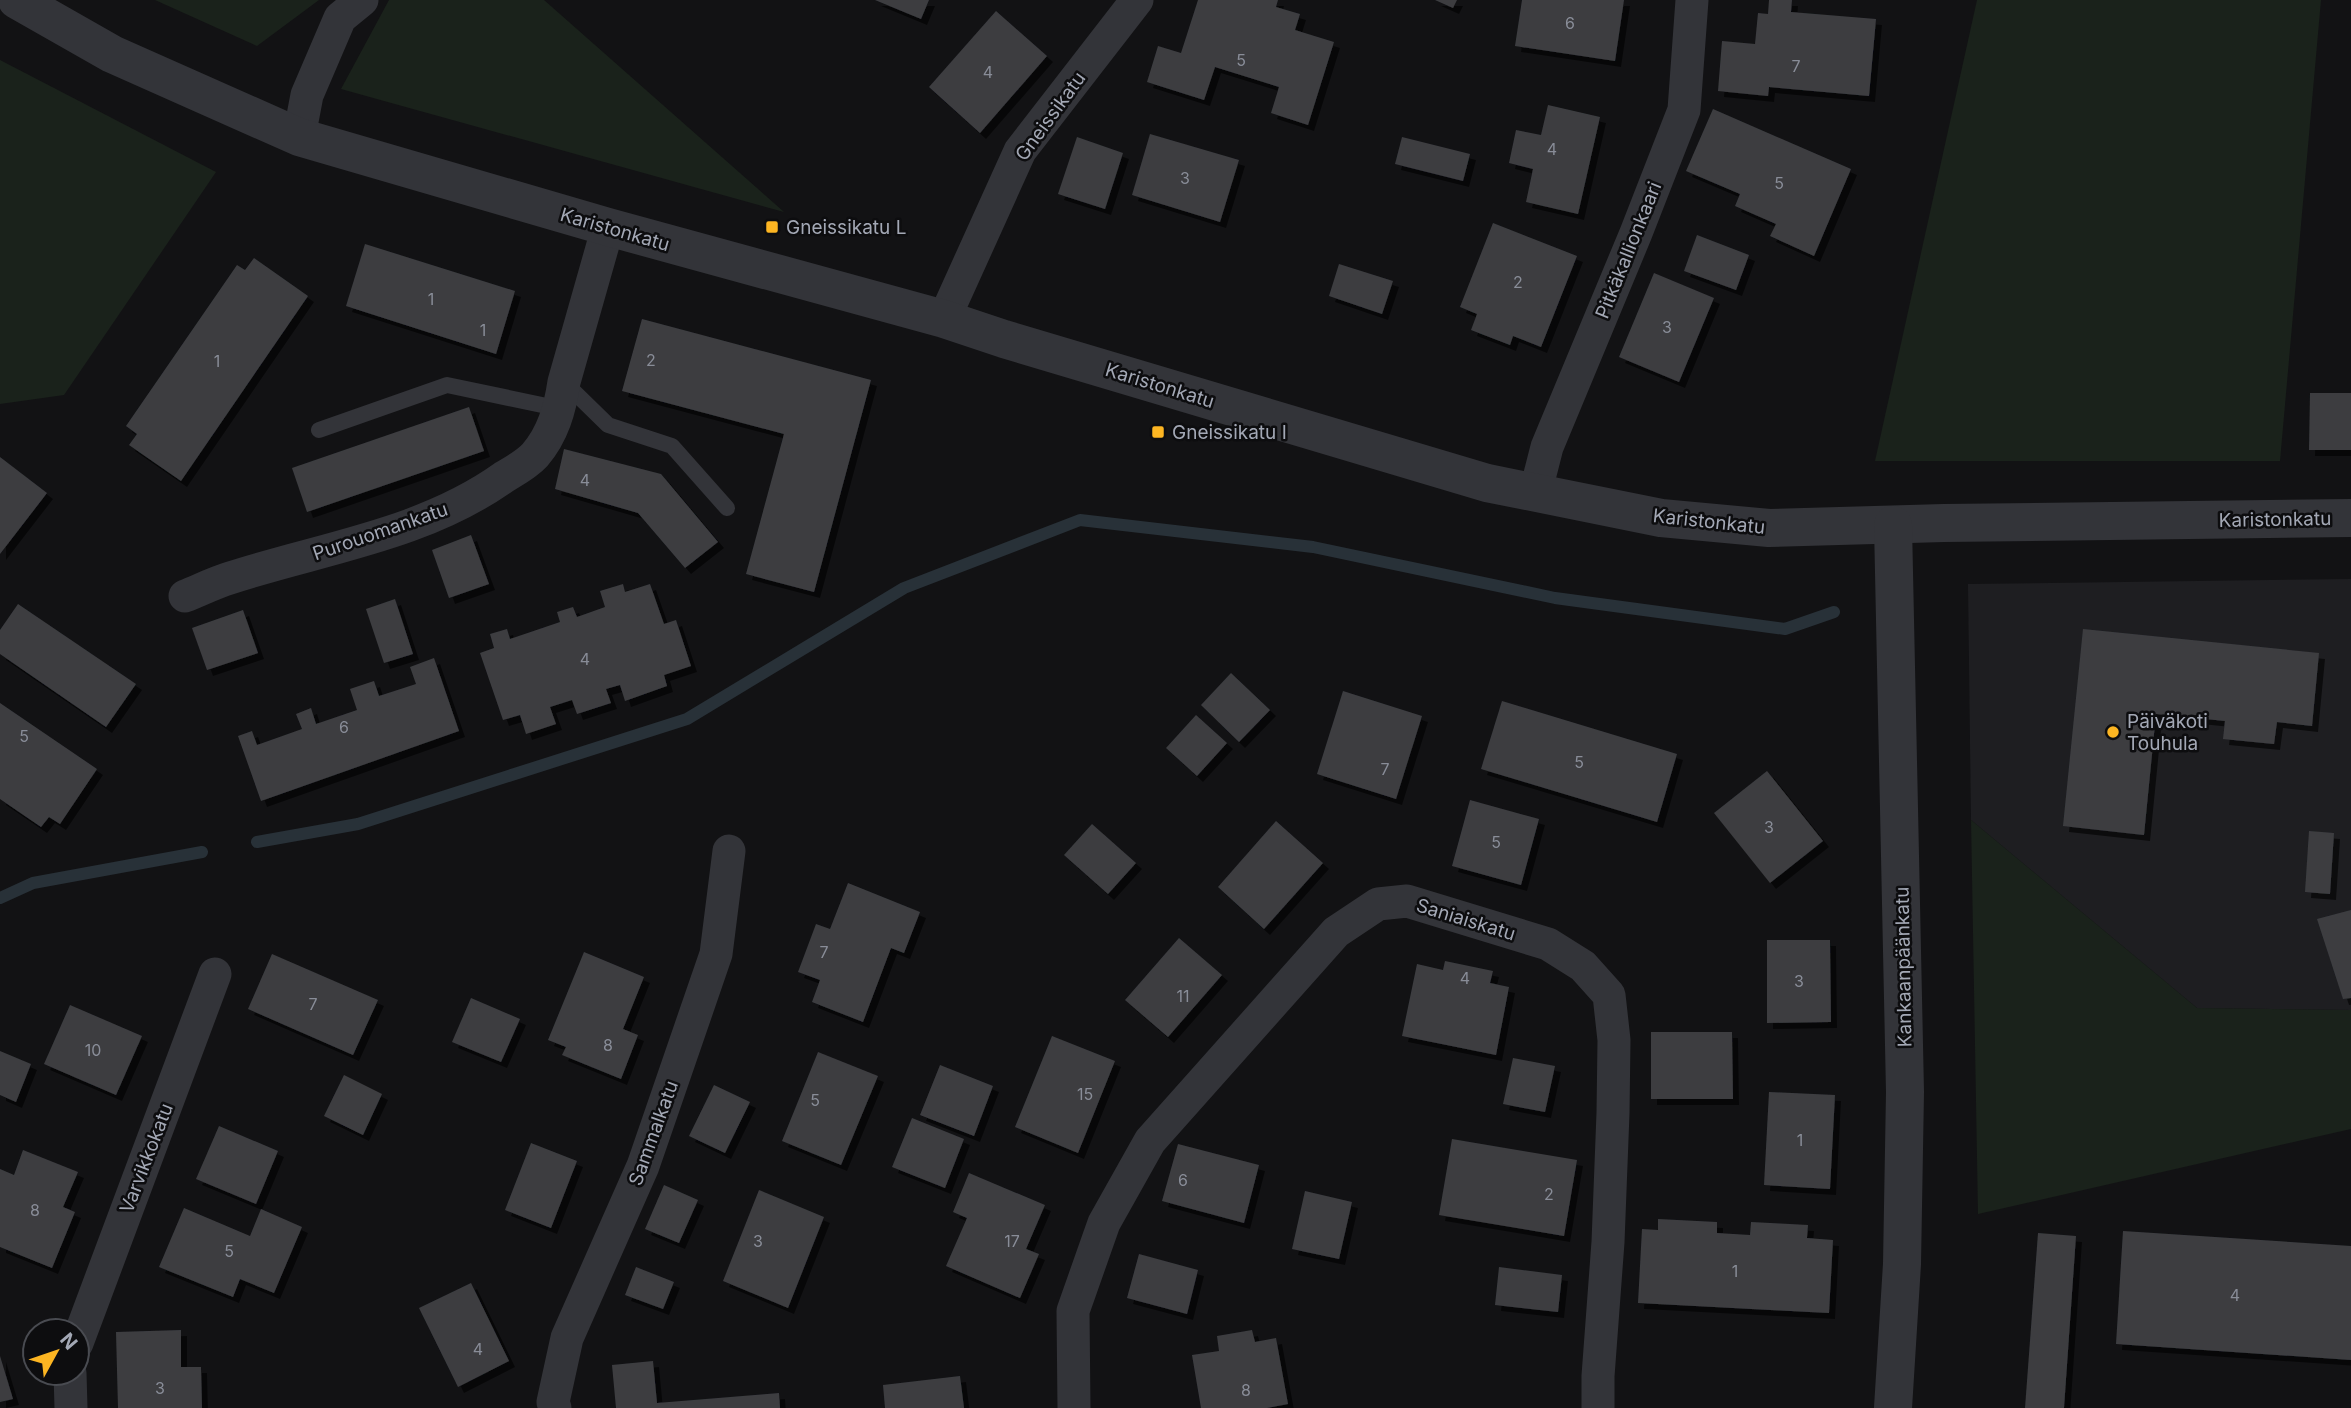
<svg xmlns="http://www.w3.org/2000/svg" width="2351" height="1408" viewBox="0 0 2351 1408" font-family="Inter,sans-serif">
  <defs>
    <filter id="shadow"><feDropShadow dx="6" dy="6" stdDeviation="0" flood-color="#0009"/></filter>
  </defs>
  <rect width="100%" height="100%" fill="#121214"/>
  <path fill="#1e1e21" d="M2351,579V1010L2197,1008L1971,820L1968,584Z"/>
  <g fill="#1a221b">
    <path d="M155,0H319L257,46Z"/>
    <path d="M389,0H544L784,212L341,89Z"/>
    <path d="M1977,0H2321L2280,461H1875Z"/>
    <path d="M0,60L216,172L64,395L0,404Z"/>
    <path d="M1971,820L2197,1008L2351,1010V1129L1978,1214Z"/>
  </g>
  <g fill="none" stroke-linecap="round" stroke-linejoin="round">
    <g stroke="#283138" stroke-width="12">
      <path d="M257,842L358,824L687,719L904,588L1080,520L1313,547L1555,598L1785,629L1834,612"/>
      <path d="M0,898L33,883L202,852"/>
    </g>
  </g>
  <g fill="#3c3d41" filter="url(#shadow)">
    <path d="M875,0H929L921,19Z"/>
    <path d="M1198,0H1278L1276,7L1300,14L1295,30L1334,42L1308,125L1271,113L1279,87L1215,67L1204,100L1147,82L1158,46L1181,53Z"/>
    <path d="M1435,0H1457L1453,8Z"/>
    <path d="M1522,0H1624L1615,61L1515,46Z"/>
    <path d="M1769,0H1792L1791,12L1876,19L1869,96L1769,87L1768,96L1718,91L1722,41L1755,44L1758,13L1768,14Z"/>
    <path d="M996,11L1047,56L980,133L929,87Z"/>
    <path d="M1548,105L1600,117L1578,214L1526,202L1533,169L1509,163L1516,130L1541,135Z"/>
    <path d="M1713,109L1851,169L1814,256L1770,236L1776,224L1735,206L1740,194L1686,171Z"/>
    <path d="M1150,134L1239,160L1220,222L1132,195Z"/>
    <path d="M1077,137L1123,153L1105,209L1058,194Z"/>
    <path d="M1402,137L1470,154L1463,181L1395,164Z"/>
    <path d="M1493,223L1577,256L1541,347L1513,336L1510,345L1471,330L1477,314L1460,307Z"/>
    <path d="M1697,235L1749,255L1736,290L1684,271Z"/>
    <path d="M365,244L515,291L496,354L346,306Z"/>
    <path d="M254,258L308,296L181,481L129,445L137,434L126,426L237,265L245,270Z"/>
    <path d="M1339,264L1393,281L1382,314L1329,296Z"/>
    <path d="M1654,273L1714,298L1679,382L1619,357Z"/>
    <path d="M642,319L871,380L814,592L746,574L784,434L622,391Z"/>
    <path d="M2310,393H2351V450H2309Z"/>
    <path d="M469,407L484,451L307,512L292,468Z"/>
    <path d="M564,449L661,474L718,542L685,568L638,513L555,489Z"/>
    <path d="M0,457L47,493L0,554Z"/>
    <path d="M471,535L489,584L449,598L432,550Z"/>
    <path d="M623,584L625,592L650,584L664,624L676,620L691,666L664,675L667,686L625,701L620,685L606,689L611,703L577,714L572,700L550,707L556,724L526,734L520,715L503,720L480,653L494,648L490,634L507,629L510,639L560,622L557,612L573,607L577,617L605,607L600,591Z"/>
    <path d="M395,599L413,654L384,663L366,609Z"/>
    <path d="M18,604L136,684L106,727L0,654V630Z"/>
    <path d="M243,610L258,653L207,670L192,628Z"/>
    <path d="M2083,629L2319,653L2312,726L2277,722L2274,744L2223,739L2225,721L2156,714L2144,835L2063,826Z"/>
    <path d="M434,658L459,731L261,801L238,736L252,731L257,745L302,729L296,714L311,708L316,724L357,710L350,689L374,681L379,696L416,684L410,667Z"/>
    <path d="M1231,673L1270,710L1239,742L1201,705Z"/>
    <path d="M1343,691L1422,716L1396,799L1317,774Z"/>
    <path d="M1502,701L1677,754L1657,822L1481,769Z"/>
    <path d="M0,703L97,769L60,824L49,817L41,827L0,799Z"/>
    <path d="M1196,715L1227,743L1197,776L1166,748Z"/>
    <path d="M1767,771L1823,841L1770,883L1714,813Z"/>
    <path d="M1470,800L1539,819L1521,885L1452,866Z"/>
    <path d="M1276,821L1323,863L1264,929L1218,887Z"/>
    <path d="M1092,824L1136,863L1108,894L1064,855Z"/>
    <path d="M2309,831L2334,833L2330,894L2305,892Z"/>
    <path d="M848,883L920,912L904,953L891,948L863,1022L812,1002L820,980L798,972L816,924L830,929Z"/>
    <path d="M2351,910V998L2343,999L2317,919Z"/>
    <path d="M1179,938L1222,975L1168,1037L1125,1000Z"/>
    <path d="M1767,940H1830L1831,1022L1767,1023Z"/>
    <path d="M584,952L644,977L623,1029L638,1035L621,1079L562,1055L566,1047L548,1040Z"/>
    <path d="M272,954L378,1000L353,1055L248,1009Z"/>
    <path d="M1445,961L1493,971L1490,983L1509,987L1496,1055L1402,1036L1417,964L1443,970Z"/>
    <path d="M471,998L520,1019L501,1062L452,1042Z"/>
    <path d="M70,1005L142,1036L116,1095L44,1064Z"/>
    <path d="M1651,1032H1732L1733,1099H1651Z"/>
    <path d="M1052,1036L1115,1061L1078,1153L1015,1127Z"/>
    <path d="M0,1051L31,1064L16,1102L0,1095Z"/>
    <path d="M818,1052L878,1076L841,1165L782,1141Z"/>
    <path d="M1513,1058L1555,1066L1545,1112L1503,1104Z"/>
    <path d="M940,1065L993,1086L974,1136L920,1115Z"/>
    <path d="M344,1075L382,1094L363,1135L324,1116Z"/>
    <path d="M714,1085L750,1102L725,1153L689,1136Z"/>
    <path d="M1769,1092L1835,1095L1830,1189L1764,1185Z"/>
    <path d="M912,1118L964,1139L945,1188L892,1167Z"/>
    <path d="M219,1126L278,1151L256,1204L196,1179Z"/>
    <path d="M1452,1139L1577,1160L1564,1236L1439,1215Z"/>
    <path d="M531,1143L577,1161L551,1228L505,1210Z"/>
    <path d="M1178,1144L1259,1165L1244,1223L1162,1201Z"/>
    <path d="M23,1150L78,1172L63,1207L75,1212L52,1268L0,1247V1169L14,1175Z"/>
    <path d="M969,1173L1045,1205L1026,1249L1039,1254L1020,1298L946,1266L967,1218L953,1212Z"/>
    <path d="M664,1185L698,1200L679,1243L645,1229Z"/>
    <path d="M759,1190L824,1217L788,1308L723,1281Z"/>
    <path d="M1305,1191L1352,1202L1339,1259L1292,1249Z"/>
    <path d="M184,1208L250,1236L261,1209L302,1227L274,1293L240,1279L233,1297L159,1267Z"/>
    <path d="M1658,1219L1717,1222V1233L1750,1235L1751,1222L1808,1225L1807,1238L1833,1240L1829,1313L1638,1303L1642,1229L1658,1230Z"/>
    <path d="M2123,1231L2351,1246V1360L2116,1344Z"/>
    <path d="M2038,1233L2076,1236L2064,1408H2025Z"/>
    <path d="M1139,1254L1198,1270L1187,1314L1127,1298Z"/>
    <path d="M636,1267L674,1282L663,1309L625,1295Z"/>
    <path d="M1499,1267L1562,1275L1558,1312L1495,1305Z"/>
    <path d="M471,1283L509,1361L458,1387L419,1308Z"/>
    <path d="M181,1330V1367H201L202,1408H118L116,1332Z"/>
    <path d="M1252,1330L1255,1342L1276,1338L1288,1404L1267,1408H1201L1192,1355L1219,1351L1217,1336Z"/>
    <path d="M0,1356L13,1399L0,1402Z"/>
    <path d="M653,1361L657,1403L779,1393L780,1408H616L612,1365Z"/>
    <path d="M960,1376L964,1408H885L883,1385Z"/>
  </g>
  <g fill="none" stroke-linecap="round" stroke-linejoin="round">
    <g stroke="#333439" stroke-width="16">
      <path d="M564,382L608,425L672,446L727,508"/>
      <path d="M319,430L447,385L561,409"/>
    </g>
    <g stroke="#333439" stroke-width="33">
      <path d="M299,137L307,95L340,18L362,0"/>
      <path d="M944,319L1020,151L1137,0"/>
      <path d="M1535,494L1547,447L1636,233L1684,110L1692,0"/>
      <path d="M185,596C200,590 214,583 230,578C322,548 423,535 504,477C514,471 527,464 535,455C553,434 560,409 564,382L608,227"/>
      <path d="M77,1343L215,974"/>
      <path d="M70,1373L71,1408"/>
      <path d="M555,1408L553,1402L567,1338L643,1166L716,954L729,851"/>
      <path d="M1074,1408L1073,1311L1104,1223L1150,1141L1336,932L1378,904L1407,901L1548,944L1583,966L1609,995L1614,1040L1613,1113L1608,1242L1598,1376V1408"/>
    </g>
    <g stroke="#333439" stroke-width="38">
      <path d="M17,0L112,54L299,137L608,227L944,319L1004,339L1487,483L1661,518L1769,528L1944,523L2351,518"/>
      <path d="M1893,525L1905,1092L1902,1264L1893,1408"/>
    </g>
  </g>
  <g fill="#fcb522" stroke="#0d0d0f" stroke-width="2.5">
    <rect x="765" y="220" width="14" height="14" rx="3.5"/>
    <rect x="1151" y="425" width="14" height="14" rx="3.5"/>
    <circle cx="2113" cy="732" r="7"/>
  </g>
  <g text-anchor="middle" stroke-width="5" stroke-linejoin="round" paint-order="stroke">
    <g font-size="16" fill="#898d98">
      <text x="1570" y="29">6</text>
      <text x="1241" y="66">5</text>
      <text x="1796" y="72">7</text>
      <text x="988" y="78">4</text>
      <text x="1552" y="155">4</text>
      <text x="1185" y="184">3</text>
      <text x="1779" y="189">5</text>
      <text x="1518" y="288">2</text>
      <text x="431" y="305">1</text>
      <text x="1667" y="333">3</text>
      <text x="483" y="336">1</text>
      <text x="651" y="366">2</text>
      <text x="217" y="367">1</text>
      <text x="585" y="486">4</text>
      <text x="585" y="665">4</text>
      <text x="344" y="733">6</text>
      <text x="24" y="742">5</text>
      <text x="1579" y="768">5</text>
      <text x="1385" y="775">7</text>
      <text x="1769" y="833">3</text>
      <text x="1496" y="848">5</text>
      <text x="824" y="958">7</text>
      <text x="1465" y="984">4</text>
      <text x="1799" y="987">3</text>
      <text x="1183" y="1002">11</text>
      <text x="313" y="1010">7</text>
      <text x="608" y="1051">8</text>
      <text x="93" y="1056">10</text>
      <text x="1085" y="1100">15</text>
      <text x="815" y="1106">5</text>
      <text x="1800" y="1146">1</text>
      <text x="1183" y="1186">6</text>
      <text x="1549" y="1200">2</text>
      <text x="35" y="1216">8</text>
      <text x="758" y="1247">3</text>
      <text x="1012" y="1247">17</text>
      <text x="229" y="1257">5</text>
      <text x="1735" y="1277">1</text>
      <text x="2235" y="1301">4</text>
      <text x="478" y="1355">4</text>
      <text x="160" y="1394">3</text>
      <text x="1246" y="1396">8</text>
    </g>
    <g font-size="19" fill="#a3a8b5" stroke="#0d0d0f">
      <text transform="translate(1050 116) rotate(-54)" y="7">Gneissikatu</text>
      <text transform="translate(615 229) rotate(16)" y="7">Karistonkatu</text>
      <text transform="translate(1628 250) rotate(-68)" y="7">Pitkäkallionkaari</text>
      <text transform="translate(1160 385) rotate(17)" y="7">Karistonkatu</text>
      <text transform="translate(2275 519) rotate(-1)" y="7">Karistonkatu</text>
      <text transform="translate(1709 521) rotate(6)" y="7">Karistonkatu</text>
      <text transform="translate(380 531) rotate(-19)" y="7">Purouomankatu</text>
      <text transform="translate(1466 919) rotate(17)" y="7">Saniaiskatu</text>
      <text transform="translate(1903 967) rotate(-91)" y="7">Kankaanpäänkatu</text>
      <text transform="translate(653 1133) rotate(-70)" y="7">Sammalkatu</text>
      <text transform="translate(146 1158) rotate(-69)" y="7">Varvikkokatu</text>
    </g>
    <g font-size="19" fill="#a3a8b5" stroke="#0d0d0f" text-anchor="start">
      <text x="786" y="234">Gneissikatu L</text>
      <text x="1172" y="439">Gneissikatu I</text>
      <text x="2127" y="728">Päiväkoti<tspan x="2127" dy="22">Touhula</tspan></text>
    </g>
  </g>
  <g transform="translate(56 1352) rotate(50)"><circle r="33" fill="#0d0d0f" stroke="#494b51" stroke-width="2"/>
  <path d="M0-5L12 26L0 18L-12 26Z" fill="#fcb522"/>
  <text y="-10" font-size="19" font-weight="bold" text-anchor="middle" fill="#a3a8b5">N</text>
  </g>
</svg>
